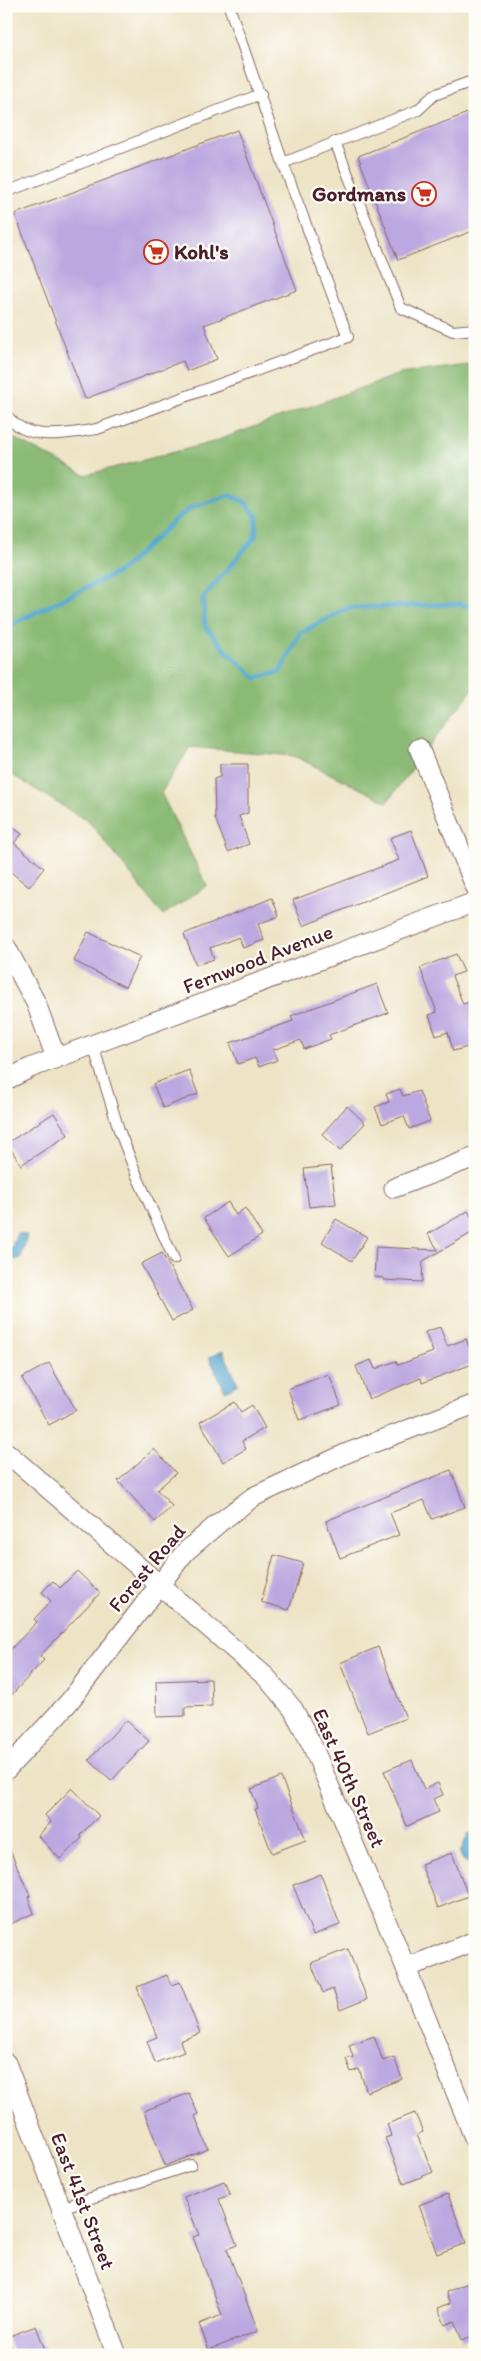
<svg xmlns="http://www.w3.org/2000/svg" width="481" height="2361" viewBox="0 0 481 2361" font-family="Itim,sans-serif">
  <rect width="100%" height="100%" fill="#fdfcf7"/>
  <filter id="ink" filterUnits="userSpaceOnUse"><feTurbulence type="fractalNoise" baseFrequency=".02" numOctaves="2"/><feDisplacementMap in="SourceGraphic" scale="10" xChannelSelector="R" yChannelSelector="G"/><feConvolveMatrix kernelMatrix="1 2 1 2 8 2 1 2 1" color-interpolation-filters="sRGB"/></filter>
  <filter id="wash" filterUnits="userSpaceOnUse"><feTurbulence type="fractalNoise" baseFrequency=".0096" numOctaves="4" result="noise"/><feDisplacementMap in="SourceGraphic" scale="20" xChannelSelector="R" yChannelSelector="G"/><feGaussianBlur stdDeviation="1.12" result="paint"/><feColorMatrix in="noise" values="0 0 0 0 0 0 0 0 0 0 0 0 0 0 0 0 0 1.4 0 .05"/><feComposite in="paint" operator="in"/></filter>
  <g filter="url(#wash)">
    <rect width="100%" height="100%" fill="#ede4c6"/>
    <path fill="#8aba74" stroke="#6a6c50" d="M475,364V686L387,802L294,756L190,747L161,793L207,886L163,915L90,823L6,771V434L85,475L210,443L399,374Z"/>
    <g fill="#52a6cd" stroke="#4e627c">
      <path d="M17,1233L25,1234L27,1236L21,1258L13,1260L9,1256L8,1252L12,1247Z"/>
      <path d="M223,1351L238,1384L225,1391L209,1357Z"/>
      <path d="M475,1832L474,1862L469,1864L462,1859L460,1853L468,1834Z"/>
    </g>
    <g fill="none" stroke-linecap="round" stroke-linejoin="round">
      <path stroke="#52a6cd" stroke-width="5" d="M6,627L122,570L175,520L191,508L230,495L245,502L257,517L255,537L203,598L205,626L227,652L256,678L280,672L300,633L348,608L457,604L475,607"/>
    </g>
    <g id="blocks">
      <g fill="#bca8e0">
        <path d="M475,110V230L398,260L358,156Z"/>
        <path d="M237,130L297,290L204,325L217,359L187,371L183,361L85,399L15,214Z"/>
        <path d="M220,764H248V813L239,816L249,844L228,852L215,818L214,779L220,777Z"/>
        <path d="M6,822L22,834L14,843L44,868L29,887L6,868Z"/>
        <path d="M411,830L428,876L303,926L293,900L399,860L390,838Z"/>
        <path d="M272,898L279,916L258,924L264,940L243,948L239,937L210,948L214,959L196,965L184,934Z"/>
        <path d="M88,932L140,957L125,987L74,961Z"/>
        <path d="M456,954L464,972L452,976L463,1004L475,1000V1028L470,1030L475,1045L453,1051L448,1032L436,1036L429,1015L437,1012L420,968Z"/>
        <path d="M377,984L388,1013L329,1035L331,1039L304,1049L301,1040L273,1050L277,1060L259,1067L255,1058L238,1064L230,1043L293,1021L291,1016Z"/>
        <path d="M189,1070L198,1094L163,1108L153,1084Z"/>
        <path d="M400,1089L403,1096L419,1091L430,1121L409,1129L404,1116L382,1124L375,1107L389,1102L386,1094Z"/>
        <path d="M347,1106L365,1123L340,1151L322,1134Z"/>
        <path d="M54,1113L68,1135L21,1165L7,1143Z"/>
        <path d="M331,1166L336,1204L309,1207L304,1169Z"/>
        <path d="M228,1202L236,1215L245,1208L262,1235L229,1256L204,1218Z"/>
        <path d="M468,1211L475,1223V1231L423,1261L422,1282L384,1280V1278L374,1277L376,1247L438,1250L428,1234Z"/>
        <path d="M336,1219L367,1237L352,1261L322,1242Z"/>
        <path d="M162,1253L193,1310L172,1321L141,1264Z"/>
        <path d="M440,1327L447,1346L466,1339L475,1363L422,1383L421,1378L369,1399L356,1366L371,1360L375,1369L396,1361L398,1365L433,1352L425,1332Z"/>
        <path d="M49,1363L76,1410L49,1425L22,1378Z"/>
        <path d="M329,1374L341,1405L299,1420L288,1389Z"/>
        <path d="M235,1402L241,1412L252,1405L265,1428L242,1441L246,1449L223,1462L200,1422Z"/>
        <path d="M154,1449L176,1473L157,1490L172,1506L155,1522L118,1481Z"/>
        <path d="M451,1470L465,1507L432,1519L424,1500L390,1513L399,1535L340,1558L326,1521Z"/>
        <path d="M274,1555L303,1563L289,1610L261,1602Z"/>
        <path d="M77,1571L100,1593L40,1656L44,1660L6,1701V1654L37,1622L34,1619L51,1601L42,1592L53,1581L60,1588Z"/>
        <path d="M378,1647L406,1718L368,1733L340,1663Z"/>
        <path d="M211,1679L212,1706L185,1707V1716L157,1717L156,1681Z"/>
        <path d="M126,1720L149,1741L111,1781L89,1760Z"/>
        <path d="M412,1760L424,1789L438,1783L443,1795L433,1799L439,1812L407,1826L384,1771Z"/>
        <path d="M281,1777L306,1840L272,1853L255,1809L258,1808L251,1789Z"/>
        <path d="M72,1788L99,1816L80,1835L82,1838L60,1859L38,1836L51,1822L45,1815Z"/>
        <path d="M6,1841L30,1896L28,1897L34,1913L6,1926Z"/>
        <path d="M452,1853L468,1896L438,1908L421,1864Z"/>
        <path d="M321,1874L340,1925L313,1935L293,1885Z"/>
        <path d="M348,1949L367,1999L340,2010L333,1989L323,1993L311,1963Z"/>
        <path d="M167,1975L171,1985L180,1982L200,2033L180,2041L184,2052L155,2063L147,2041L157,2037L137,1987Z"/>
        <path d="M374,2036L383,2061L394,2057L402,2079L367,2092L359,2069L351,2072L346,2059L353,2057L349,2045Z"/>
        <path d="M189,2093L198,2114L195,2116L208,2149L165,2166L144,2111Z"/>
        <path d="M415,2113L423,2132L417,2135L433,2172L404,2184L385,2138L391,2136L387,2124Z"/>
        <path d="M224,2181L230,2195L219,2199L237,2245L227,2249L258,2331L209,2350L199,2324L222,2315L193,2237L199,2235L184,2197Z"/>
        <path d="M448,2194L466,2243L437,2254L419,2205Z"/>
        <path d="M475,2280V2335L462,2340L454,2321L445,2325L438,2308L451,2303L446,2292Z"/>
        <path d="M36,2326L47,2355H14L7,2337Z"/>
      </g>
    </g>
  </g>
  <g filter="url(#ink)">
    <use href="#blocks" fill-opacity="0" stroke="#836461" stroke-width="1"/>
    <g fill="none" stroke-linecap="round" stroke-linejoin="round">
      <defs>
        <g id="lane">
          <path d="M335,142L401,308L453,331L475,329"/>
          <path d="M283,163L418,110L434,95L475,80"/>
          <path d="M6,192L261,94"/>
          <path d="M6,414C25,443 68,434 97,429L348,337L283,163L229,6"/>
          <path d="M93,1045L119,1130L137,1176L174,1259"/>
          <path d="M61,2208L191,2165"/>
        </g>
        <g id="street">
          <path d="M419,748L475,886"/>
          <path d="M6,947L36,1003L56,1058"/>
          <path d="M6,1080L30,1068L475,902"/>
          <path d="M394,1188L475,1157"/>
          <path d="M6,1452L266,1677L293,1709L312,1745L406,1968L475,2140"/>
          <path d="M6,1770L69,1702L185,1552L220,1522L253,1497L347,1453L475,1404"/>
          <path d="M406,1968L475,1941"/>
          <path d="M6,2063L117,2355"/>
        </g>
      </defs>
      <use href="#lane" stroke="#836461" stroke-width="12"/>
      <use href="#street" stroke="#836461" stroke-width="21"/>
      <use href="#lane" stroke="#fff" stroke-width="10"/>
      <use href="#street" stroke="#fff" stroke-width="19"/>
    </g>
  </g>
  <defs>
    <symbol id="supermarket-ring" viewBox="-11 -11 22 22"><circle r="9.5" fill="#fdfcf7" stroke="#c8321e" stroke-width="1.5"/><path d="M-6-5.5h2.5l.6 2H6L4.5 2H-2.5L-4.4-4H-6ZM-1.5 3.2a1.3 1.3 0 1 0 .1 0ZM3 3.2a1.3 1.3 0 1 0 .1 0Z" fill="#c8321e"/></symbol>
  </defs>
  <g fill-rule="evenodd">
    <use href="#supermarket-ring" x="410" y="180" width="28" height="28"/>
    <use href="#supermarket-ring" x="142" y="238" width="28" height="28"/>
  </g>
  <g text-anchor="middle" stroke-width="4.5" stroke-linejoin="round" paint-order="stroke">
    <g font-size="21" font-weight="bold" fill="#4a1f2b" stroke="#fdfcf7" text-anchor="end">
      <text x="406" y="201">Gordmans</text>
      <text x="174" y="259" text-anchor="start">Kohl's</text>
    </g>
    <g font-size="21" fill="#4a1f2b" stroke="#fdfcf7">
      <text transform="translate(258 959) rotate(-21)" y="7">Fernwood Avenue</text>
      <text transform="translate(147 1568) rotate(-50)" y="7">Forest Road</text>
      <text transform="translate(349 1778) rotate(66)" y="7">East 40th Street</text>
      <text transform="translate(83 2201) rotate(69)" y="7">East 41st Street</text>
    </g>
  </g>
  <rect width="481" height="2361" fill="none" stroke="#fdfcf7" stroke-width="25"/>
</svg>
